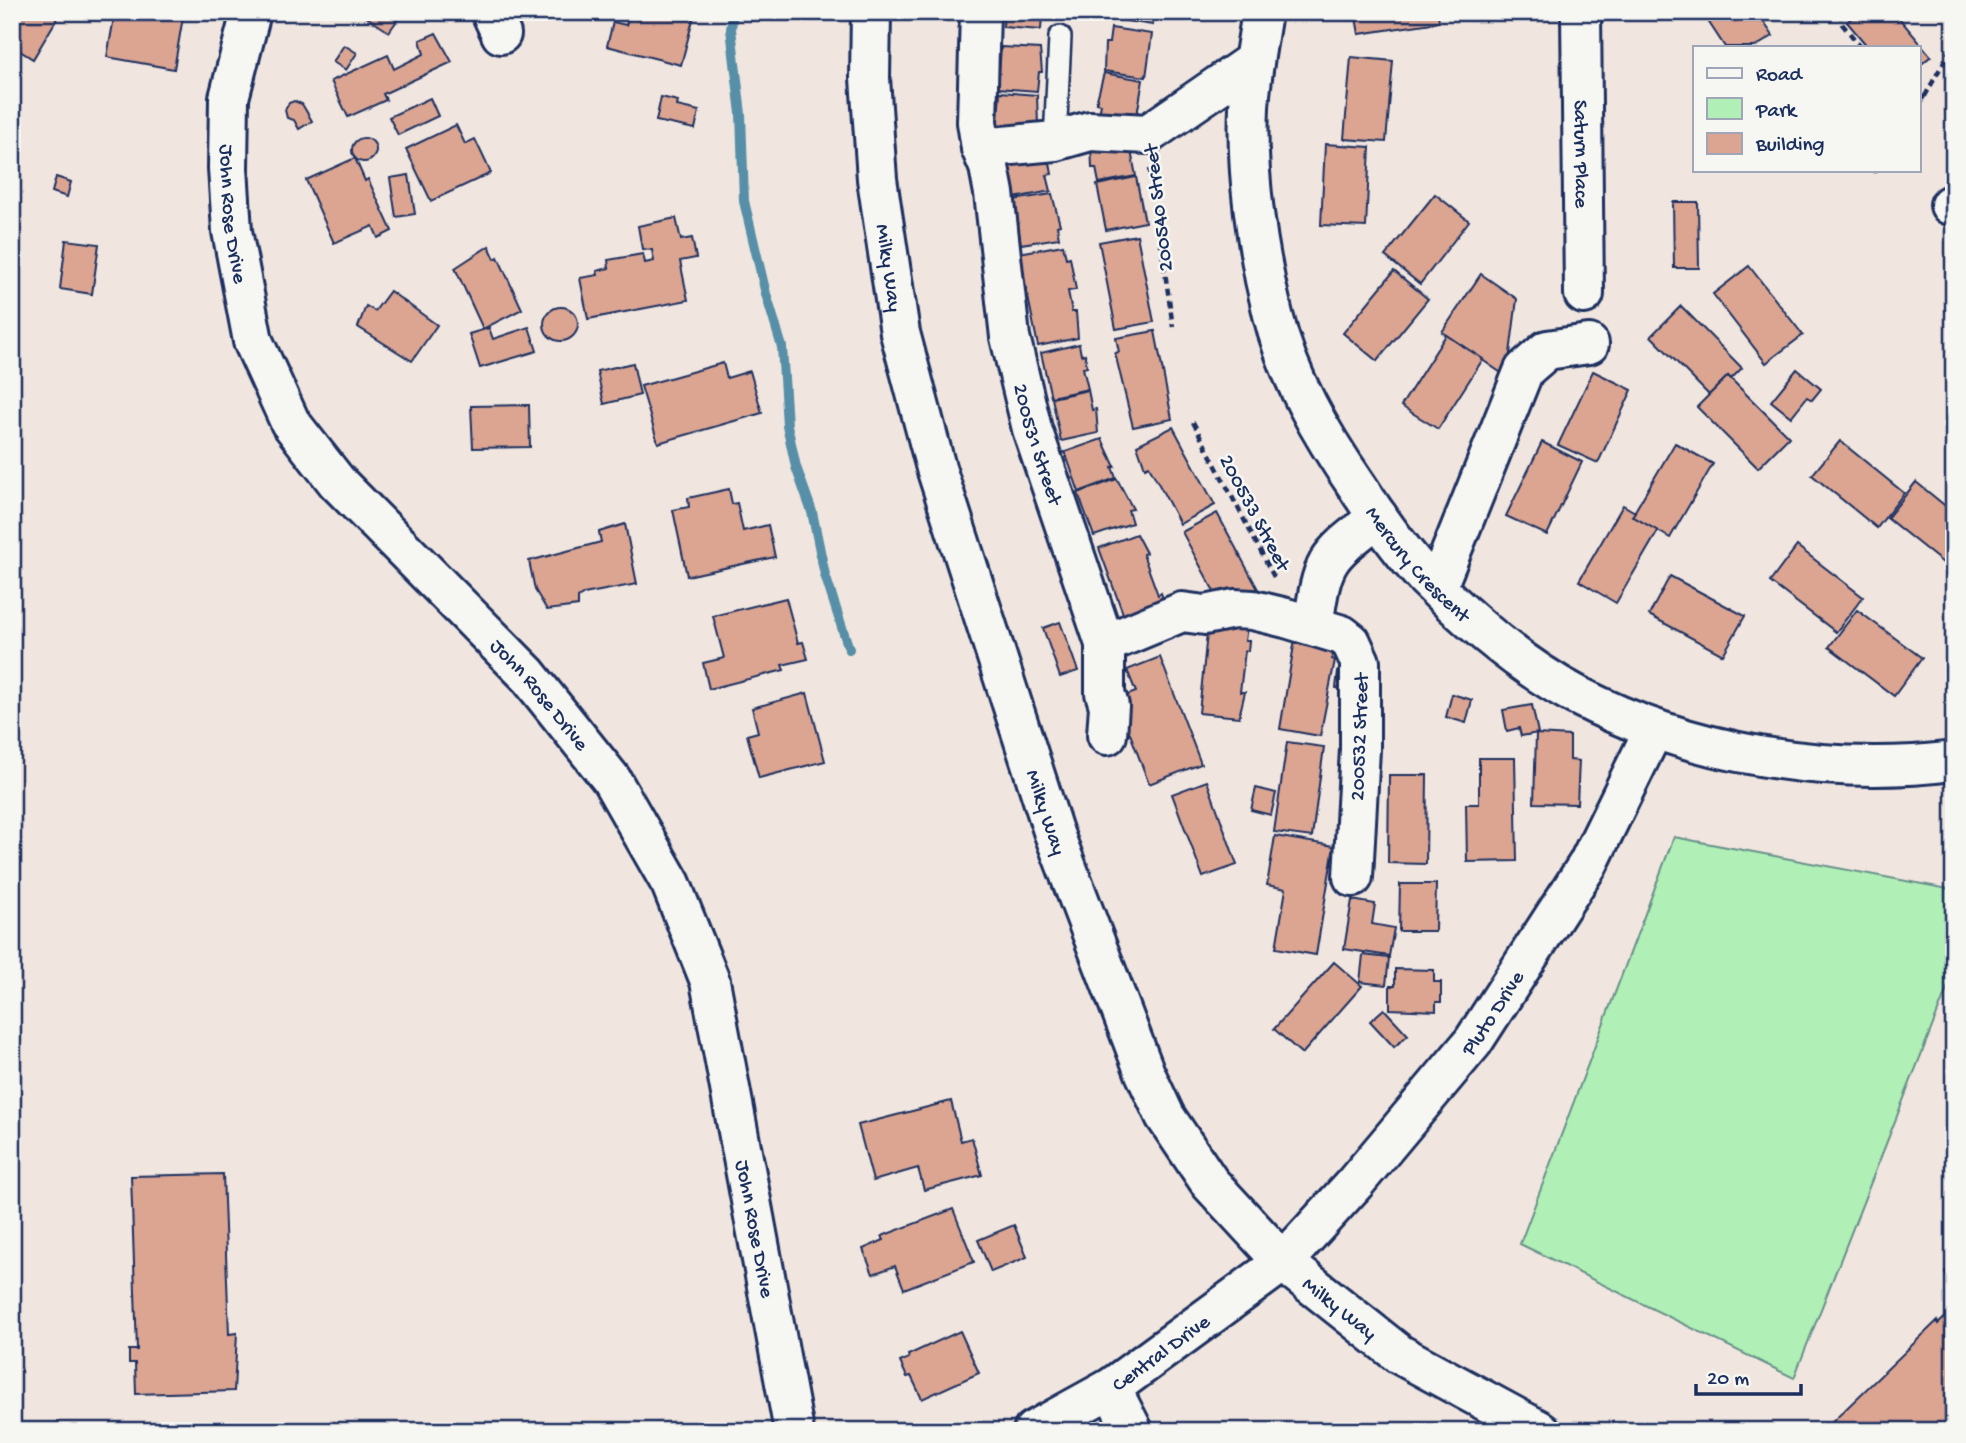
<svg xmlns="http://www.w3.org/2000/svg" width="1966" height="1443" viewBox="0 0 1966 1443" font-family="'Gochi Hand',sans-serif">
  <rect width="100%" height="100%" fill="#f1e6df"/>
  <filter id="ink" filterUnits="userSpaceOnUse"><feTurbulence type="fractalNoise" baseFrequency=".0143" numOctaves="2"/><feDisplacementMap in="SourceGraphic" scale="14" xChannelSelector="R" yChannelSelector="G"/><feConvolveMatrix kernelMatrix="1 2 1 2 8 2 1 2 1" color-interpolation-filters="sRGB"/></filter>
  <g filter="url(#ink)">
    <path fill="#b0efb5" stroke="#668f8a" stroke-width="2" d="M1674,837L1954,890V971L1794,1378L1520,1244Z"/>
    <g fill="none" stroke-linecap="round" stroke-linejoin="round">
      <path stroke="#568fa7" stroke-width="10" d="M733,12L731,29L741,114L744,201L766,294L782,347L787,425L796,467L812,512L825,575L849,649"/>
    </g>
    <g fill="#dba592" stroke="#1b2f5e" stroke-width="2">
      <path d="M14,12H61L33,59L12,46Z"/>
      <path d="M115,12L141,16V12H158L183,17L174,69L107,57Z"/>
      <path d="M359,12H403L389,32Z"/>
      <path d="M630,12H695L681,65L607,46L613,22L626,25Z"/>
      <path d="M1004,12H1046V18L1042,16L1041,30L1003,27Z"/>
      <path d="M1114,12H1154L1153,25L1113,19Z"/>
      <path d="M1355,12H1438L1439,22L1359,34Z"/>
      <path d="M1702,12H1757L1773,36L1755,47H1725Z"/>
      <path d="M1858,12H1894L1931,56L1919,66V47H1868L1847,22Z"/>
      <path d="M1111,28L1152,34L1146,77L1104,71L1105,43H1109Z"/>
      <path d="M436,33L452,62L383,94L386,100L348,117L331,81L388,55L394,69L424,54L420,40Z"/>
      <path d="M344,45L357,53L346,70L333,62Z"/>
      <path d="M1001,47L1040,49L1042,72H1039L1037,91L998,88Z"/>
      <path d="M1351,57L1393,61L1386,142L1344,139Z"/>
      <path d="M1104,73L1143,80L1136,121L1099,115L1101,104L1096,103Z"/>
      <path d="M1000,92L1037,95L1038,126L997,134Z"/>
      <path d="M661,97L678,101L677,106L699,111L695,129L656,121Z"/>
      <path d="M430,98L438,116L398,135L389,117Z"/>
      <path d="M294,101L302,104L312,121L299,129L294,120L287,118L285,110L289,103Z"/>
      <path d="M456,125L465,144L475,139L491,173L431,201L406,149Z"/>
      <path d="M1128,136L1136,176L1099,183L1096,168H1092L1091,143Z"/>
      <circle cx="364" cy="150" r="12"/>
      <path d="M1325,144L1370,147L1366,227L1321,225Z"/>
      <path d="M1044,151L1046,163H1050L1052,174L1047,175L1051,191L1014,198L1006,158Z"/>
      <path d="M355,158L365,181L368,179L392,231L378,238L373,226L334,243L306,180Z"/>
      <path d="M409,175L415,214L396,217L390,178Z"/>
      <path d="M56,177L71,182L67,197L52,192Z"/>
      <path d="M1136,177L1145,222L1106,230L1097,185Z"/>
      <path d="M1052,194L1060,225L1057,226L1059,238L1021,244L1013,200Z"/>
      <path d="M1435,194L1469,221L1420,284L1385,256Z"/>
      <path d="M1673,202H1698L1699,268H1674Z"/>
      <path d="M676,218L681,240L692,238L696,258L680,261L688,300L588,319L580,278L598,275L597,271L609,268L608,260L643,254L645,263L654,261L652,250L642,249L638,226Z"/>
      <path d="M1137,235L1154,322L1116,329L1099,242Z"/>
      <path d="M66,240L99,244L92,294L60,289Z"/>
      <path d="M1063,245L1066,258L1070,257L1076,290L1068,291L1072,312H1076L1078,338L1038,346L1019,253Z"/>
      <path d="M489,246L495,259L498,257L522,309L483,329L455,268Z"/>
      <path d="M1749,266L1803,335L1766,363L1713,294Z"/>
      <path d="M1394,271L1428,299L1377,361L1343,333Z"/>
      <path d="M1481,274L1517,299L1507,377L1442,332Z"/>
      <path d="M390,291L437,325L412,361L358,327L366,306L375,311Z"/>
      <path d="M1681,306L1742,368L1731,379L1728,376L1709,395L1651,336Z"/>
      <circle cx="561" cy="324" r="17"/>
      <path d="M529,327L537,351L480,368L469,334L489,328L493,339Z"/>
      <path d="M1155,331L1172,419L1133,427L1115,353L1119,352L1116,338Z"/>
      <path d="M1446,335L1483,359L1438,429L1401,406Z"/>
      <path d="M1079,344L1081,355L1085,354L1087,367L1083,368L1088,389L1051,397L1041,353Z"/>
      <path d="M633,363L640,395L604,404L597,371Z"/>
      <path d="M723,363L727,378L750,371L762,413L658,443L641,386Z"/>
      <path d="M1797,369L1821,389L1812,400L1807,397L1791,417L1771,401Z"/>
      <path d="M1593,371L1632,390L1598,463L1558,445Z"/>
      <path d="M1728,376L1789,437L1758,468L1697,407Z"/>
      <path d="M1088,390L1092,410L1096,409L1098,433L1061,441L1052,398Z"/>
      <path d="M529,405L530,447L473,448L471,406Z"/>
      <path d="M1173,427L1215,505L1180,524L1149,466L1145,468L1137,445Z"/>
      <path d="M1102,439L1115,467H1112L1116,478L1079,492L1065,452Z"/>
      <path d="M1840,441L1904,493L1877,528L1812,475Z"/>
      <path d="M1542,442L1582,462L1547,535L1506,516Z"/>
      <path d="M1675,443L1713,464L1670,538L1632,516Z"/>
      <path d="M1117,479L1133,509L1128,510L1132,523L1094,536L1078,493Z"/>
      <path d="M1916,482L1954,513L1953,571L1887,518Z"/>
      <path d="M729,489L732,504L737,503L743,531L768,525L775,557L687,576L673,510L689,507L688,498Z"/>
      <path d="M1623,505L1635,512L1632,516L1658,531L1616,603L1579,581Z"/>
      <path d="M1217,513L1259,591L1224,610L1182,532Z"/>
      <path d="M625,524L637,584L584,594L578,598V606L547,610L535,590L529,561L601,542L599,532Z"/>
      <path d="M1136,534L1146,553L1143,554L1158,595L1161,593L1164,601L1129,630L1099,548Z"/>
      <path d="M1797,546L1863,597L1836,632L1770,582Z"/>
      <path d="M1670,576L1745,616L1723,655L1649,615Z"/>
      <path d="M786,598L798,643L803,642L808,659L782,665L784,670L709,689L703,663L724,658L713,616Z"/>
      <path d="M1857,610L1922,658L1894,696L1829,647Z"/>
      <path d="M1060,622L1078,671L1060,677L1043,628Z"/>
      <path d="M1208,623L1247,627L1245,641H1249L1248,651H1245L1240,692H1245L1239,717L1199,713Z"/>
      <path d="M1295,639L1334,646L1332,659L1335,660L1320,736L1280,729Z"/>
      <path d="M1160,657L1201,764L1149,784L1117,699L1136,692L1127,670Z"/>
      <path d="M1338,671L1357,673L1354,691L1336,688Z"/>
      <path d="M807,693L825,761L759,778L747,735L758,732L752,708Z"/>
      <path d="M1452,694L1472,700L1466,723L1446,717Z"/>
      <path d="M1532,705L1538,733L1521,736L1519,728L1507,731L1503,710Z"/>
      <path d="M1536,734L1570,736V760L1579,761L1577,804L1534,803Z"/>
      <path d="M1287,742L1324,747L1312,837L1274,832Z"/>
      <path d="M1479,758H1515L1517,861L1467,862L1466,804H1479Z"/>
      <path d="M1389,775H1427L1426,864L1388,863Z"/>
      <path d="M1207,781L1237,865L1203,877L1172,794Z"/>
      <path d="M1256,788L1276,793L1271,815L1251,810Z"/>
      <path d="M1275,836L1334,846L1316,955L1276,948L1286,889L1267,885Z"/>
      <path d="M1400,884H1436L1435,931H1399Z"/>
      <path d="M1352,900L1375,904L1372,924L1394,928L1389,956L1344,949Z"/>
      <path d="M1363,955L1389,958L1386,985L1360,982Z"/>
      <path d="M1334,962L1362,986L1302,1054L1274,1029Z"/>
      <path d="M1395,969L1434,970V982H1441V1002H1436V1011L1390,1009V986H1395Z"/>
      <path d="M1384,1009L1408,1035L1394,1047L1370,1021Z"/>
      <path d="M951,1101L961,1141L972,1138L982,1175L924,1190L918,1168L873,1181L858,1125Z"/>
      <path d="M223,1174L229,1334L237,1333L234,1391L136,1394L135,1363H129V1350H137L131,1176Z"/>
      <path d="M953,1209L974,1262L904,1289L895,1266L873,1274L863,1249L884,1240L882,1236Z"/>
      <path d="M1014,1225L1027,1257L991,1272L978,1240Z"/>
      <path d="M1954,1269V1295H1952L1945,1272Z"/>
      <path d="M1949,1314L1954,1320V1431H1830L1827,1427L1937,1321L1938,1324Z"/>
      <path d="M960,1331L979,1373L922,1399L911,1376L907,1377L900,1362L909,1358L908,1355Z"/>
    </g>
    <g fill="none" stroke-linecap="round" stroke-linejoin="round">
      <defs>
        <path id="service" d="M1055,141L1060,37"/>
        <g id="minor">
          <path id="s1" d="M251,12L229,98L228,168L232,231L253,341L290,422L337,482L527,674L611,779L671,884L710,981L794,1431"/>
          <path d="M491,12L501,34"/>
          <path id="s2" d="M980,12L977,122L981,148L989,167L994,193L1010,337L1032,429L1105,644V693L1109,706L1107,735"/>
          <path id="s3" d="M1262,12C1257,44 1251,75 1249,107C1246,173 1257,251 1273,315C1288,377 1321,434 1357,486C1377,517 1400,550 1425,577C1469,621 1521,666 1576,695C1689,754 1828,777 1954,761"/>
          <path id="s4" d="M1581,12L1584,294"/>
          <path d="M981,148L1055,141L1090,131L1148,134L1254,61"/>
          <path d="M1950,205H1954"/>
          <path d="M1437,587L1524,370L1547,350L1589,344"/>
          <path d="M1313,626C1323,558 1324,559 1378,517"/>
          <path d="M1105,644L1182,612L1205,615L1234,609L1253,610L1286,618L1342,635L1351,642L1360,662V749L1353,877"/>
          <path d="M1111,1388L1133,1431"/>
          <path id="s5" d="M1033,1431L1111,1388L1283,1262L1355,1183L1473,1042L1588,864L1654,729"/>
        </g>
        <g id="tertiary">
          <path id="s6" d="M871,12L870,78L877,179L900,333L936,468L1053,831L1145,1073L1165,1116L1210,1183L1283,1262L1399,1354L1541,1431"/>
        </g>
      </defs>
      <use href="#service" stroke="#1b2f5e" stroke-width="26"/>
      <use href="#minor" stroke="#1b2f5e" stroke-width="44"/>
      <use href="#tertiary" stroke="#1b2f5e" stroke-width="44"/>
      <g stroke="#1b2f5e" stroke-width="4.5" stroke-dasharray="7 5" stroke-linecap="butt">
        <path d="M1840,12L1842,24L1861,47"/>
        <path d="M1919,95L1926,99"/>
        <path d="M1919,107L1954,43"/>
        <path d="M1150,169L1173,327"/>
        <path d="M1875,170L1876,173"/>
        <path d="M1193,422L1274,577"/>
      </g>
      <use href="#service" stroke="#f6f6f2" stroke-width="21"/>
      <use href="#minor" stroke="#f6f6f2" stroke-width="38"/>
      <use href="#tertiary" stroke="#f6f6f2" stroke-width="38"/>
    </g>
  </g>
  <g text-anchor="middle" stroke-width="5" stroke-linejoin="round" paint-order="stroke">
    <g font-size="21" fill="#1b2f5e" stroke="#f6f6f2">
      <text dy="7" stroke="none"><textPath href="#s4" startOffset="142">Saturn Place</textPath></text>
      <text transform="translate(1157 208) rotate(-97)" y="7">200540 Street</text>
      <text dy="7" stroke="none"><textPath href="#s1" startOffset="205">John Rose Drive</textPath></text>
      <text dy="7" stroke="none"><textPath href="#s6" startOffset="257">Milky Way</textPath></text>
      <text dy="7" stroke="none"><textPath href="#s2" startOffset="439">200531 Street</textPath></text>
      <text transform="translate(1256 512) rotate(62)" y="7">200533 Street</text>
      <text dy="7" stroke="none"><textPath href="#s3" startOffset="597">Mercury Crescent</textPath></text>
      <text dy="7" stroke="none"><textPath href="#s1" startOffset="793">John Rose Drive</textPath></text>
      <text transform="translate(1358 737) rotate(-88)" y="7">200532 Street</text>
      <text dy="7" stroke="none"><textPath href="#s6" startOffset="824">Milky Way</textPath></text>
      <text dy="7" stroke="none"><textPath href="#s5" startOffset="628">Pluto Drive</textPath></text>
      <text dy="7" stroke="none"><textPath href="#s1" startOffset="1381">John Rose Drive</textPath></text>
      <text dy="7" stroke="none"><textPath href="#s6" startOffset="1412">Milky Way</textPath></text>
      <text dy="7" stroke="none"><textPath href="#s5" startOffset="150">Central Drive</textPath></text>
    </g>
  </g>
  <rect width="1966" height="1443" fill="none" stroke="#f6f6f2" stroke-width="42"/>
  <rect x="21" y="21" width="1924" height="1401" fill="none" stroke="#1b2f5e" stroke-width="2.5" filter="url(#ink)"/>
  <rect x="1693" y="46" width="228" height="126" fill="#f6f6f2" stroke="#9ea6b7" stroke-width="2"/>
  <rect x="1707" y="68" width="35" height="10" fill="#f6f6f2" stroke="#9ea6b7" stroke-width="2"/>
  <text x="1756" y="80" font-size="21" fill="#1b2f5e">Road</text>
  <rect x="1707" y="98" width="35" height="21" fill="#b0efb5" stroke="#9ea6b7" stroke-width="2"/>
  <text x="1756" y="116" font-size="21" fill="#1b2f5e">Park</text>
  <rect x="1707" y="133" width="35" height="21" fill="#dba592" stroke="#9ea6b7" stroke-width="2"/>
  <text x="1756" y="150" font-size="21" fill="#1b2f5e">Building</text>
  <path d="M1696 1384v10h105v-10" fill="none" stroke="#1b2f5e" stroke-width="3.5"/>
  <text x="1707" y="1384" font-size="21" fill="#1b2f5e" stroke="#f6f6f2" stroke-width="5" paint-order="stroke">20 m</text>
</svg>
